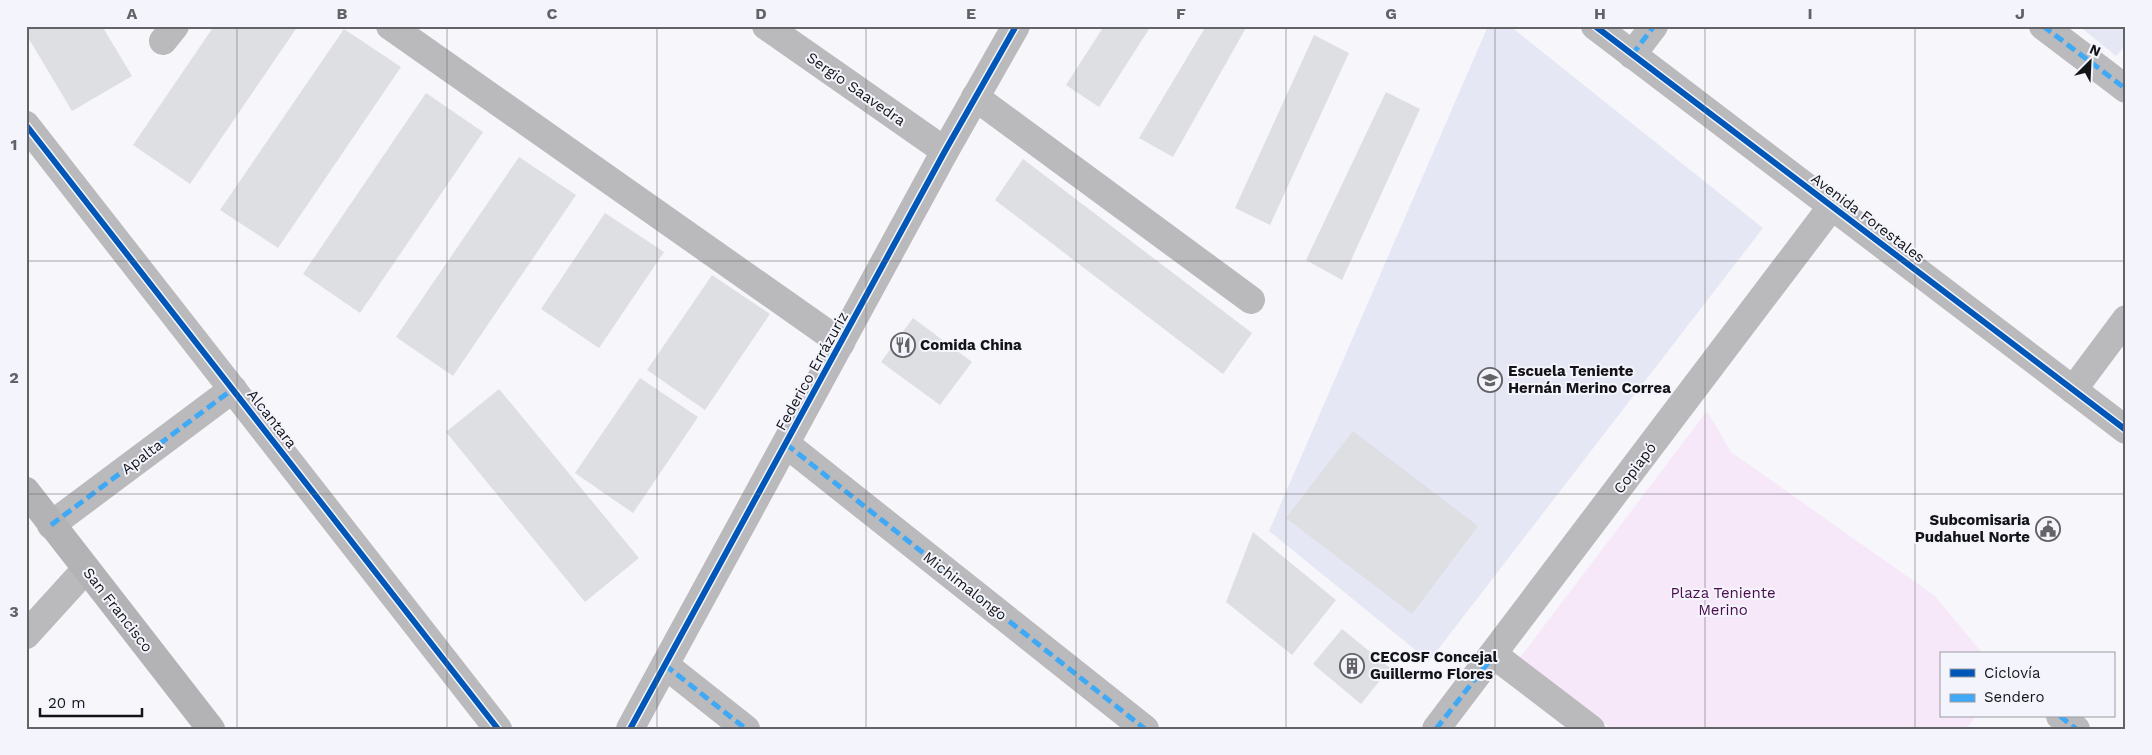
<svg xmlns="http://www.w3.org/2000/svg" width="2152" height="755" viewBox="0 0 2152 755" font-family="'Work Sans',sans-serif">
  <rect width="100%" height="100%" fill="#f6f6fb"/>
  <g fill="#e6e7f4">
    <path d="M1488,26H1510L1763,228L1429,661L1269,531Z"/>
    <path d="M2079,26H2126V45L2116,56Z"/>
  </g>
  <path fill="#f7e8f9" d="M1707,411L1731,452L1935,596L1983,654H1941V716H1976L1966,729H1612L1519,659Z"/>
  <g fill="#dedfe3">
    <path d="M26,26H102L132,76L72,111L26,34Z"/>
    <path d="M214,26H298L190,184L133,145Z"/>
    <path d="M1104,26H1151L1099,107L1066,85Z"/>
    <path d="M1206,26H1247L1173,157L1139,138Z"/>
    <path d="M344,29L401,67L278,248L220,210Z"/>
    <path d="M1314,35L1349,53L1270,225L1235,208Z"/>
    <path d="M1386,92L1420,109L1342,280L1306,260Z"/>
    <path d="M426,93L483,132L360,313L303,274Z"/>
    <path d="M519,157L576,195L453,376L396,337Z"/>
    <path d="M1023,159L1252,333L1223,374L995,200Z"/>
    <path d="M605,213L664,252L599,348L541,309Z"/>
    <path d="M712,275L770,314L705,410L647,370Z"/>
    <path d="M913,318L972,362L940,405L881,362Z"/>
    <path d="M640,378L698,417L633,513L575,473Z"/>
    <path d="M499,389L639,558L585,602L446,432Z"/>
    <path d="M1353,431L1478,526L1412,614L1286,518Z"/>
    <path d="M1253,532L1336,600L1292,655L1226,602Z"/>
    <path d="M1342,629L1390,668L1361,704L1313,664Z"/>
  </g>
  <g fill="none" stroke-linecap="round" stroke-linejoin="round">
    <g stroke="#bababd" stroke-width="28">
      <path d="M390,26L841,343"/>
      <path d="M766,26L945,151"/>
      <path d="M1595,26L2126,430"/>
      <path d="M2043,26L2126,89"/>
      <path d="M163,41L175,26"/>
      <path d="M1632,55L1654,26"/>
      <path d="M975,97L1251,300"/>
      <path d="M26,125L498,729"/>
      <path d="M2073,390L2126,319"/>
      <path d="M786,444L1145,729"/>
      <path d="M51,525L233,389"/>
      <path d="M26,635L86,569"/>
      <path d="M1494,655L1591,729"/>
      <path d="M665,665L746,729"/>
      <path d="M2060,716L2076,729"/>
      <path d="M630,729L945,151L1016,26"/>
      <path d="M1436,729L1832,206"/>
    </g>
    <path stroke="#b3b3b5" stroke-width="28" d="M26,491L211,729"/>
    <g stroke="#3fa9f5" stroke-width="5" stroke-dasharray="10 5" stroke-linecap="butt">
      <path d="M2043,26L2126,89"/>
      <path d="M1632,55L1654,26"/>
      <path d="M786,444L1145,729"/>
      <path d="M51,525L233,389"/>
      <path d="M665,665L746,729"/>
      <path d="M2060,716L2076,729"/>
      <path d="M1436,729L1494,655"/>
    </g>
    <defs>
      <g id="cycleway">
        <path d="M1595,26L2126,430"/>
        <path d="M26,125L498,729"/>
        <path d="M630,729L945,151L1016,26"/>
      </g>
    </defs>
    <use href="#cycleway" stroke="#f4f4fd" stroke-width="9"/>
    <use href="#cycleway" stroke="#0057b8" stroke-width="6"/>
  </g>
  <path fill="none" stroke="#636367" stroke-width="1" stroke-opacity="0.55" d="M237,26V729M447,26V729M657,26V729M866,26V729M1076,26V729M1286,26V729M1495,26V729M1705,26V729M1915,26V729M26,261H2126M26,494H2126"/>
  <defs>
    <symbol id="restaurant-ring" viewBox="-11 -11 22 22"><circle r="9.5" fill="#f4f4fd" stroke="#636367" stroke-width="1.5"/><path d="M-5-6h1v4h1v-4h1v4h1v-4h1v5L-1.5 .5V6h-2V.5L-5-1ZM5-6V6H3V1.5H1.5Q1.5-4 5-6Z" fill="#636367"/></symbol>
    <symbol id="school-ring" viewBox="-11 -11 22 22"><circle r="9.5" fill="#f4f4fd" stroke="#636367" stroke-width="1.5"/><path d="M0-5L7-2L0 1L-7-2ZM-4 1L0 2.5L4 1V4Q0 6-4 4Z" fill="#636367"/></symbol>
    <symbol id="civic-ring" viewBox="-11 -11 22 22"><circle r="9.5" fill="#f4f4fd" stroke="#636367" stroke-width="1.5"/><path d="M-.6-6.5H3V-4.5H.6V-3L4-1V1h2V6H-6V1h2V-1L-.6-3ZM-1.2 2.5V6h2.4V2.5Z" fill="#636367"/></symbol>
    <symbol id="building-ring" viewBox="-11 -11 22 22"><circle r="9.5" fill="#f4f4fd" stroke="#636367" stroke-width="1.5"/><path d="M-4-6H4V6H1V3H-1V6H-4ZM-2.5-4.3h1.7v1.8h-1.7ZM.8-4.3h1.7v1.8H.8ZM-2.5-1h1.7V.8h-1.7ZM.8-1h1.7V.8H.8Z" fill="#636367"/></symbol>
  </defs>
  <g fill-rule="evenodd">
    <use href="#restaurant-ring" x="889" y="331" width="28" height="28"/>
    <use href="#school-ring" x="1476" y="366" width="28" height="28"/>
    <use href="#civic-ring" x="2034" y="515" width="28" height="28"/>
    <use href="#building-ring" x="1338" y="652" width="28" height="28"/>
  </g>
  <g text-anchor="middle" stroke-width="4" stroke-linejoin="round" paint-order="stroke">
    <g font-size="15" fill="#141418" stroke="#f4f4fd">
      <text transform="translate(856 89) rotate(35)" y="5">Sergio Saavedra</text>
      <text transform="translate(1868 218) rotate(37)" y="5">Avenida Forestales</text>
      <text transform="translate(812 371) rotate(-61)" y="5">Federico Errázuriz</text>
      <text transform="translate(272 419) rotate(52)" y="5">Alcantara</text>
      <text transform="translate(142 457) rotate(-37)" y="5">Apalta</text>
      <text transform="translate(1635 468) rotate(-53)" y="5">Copiapó</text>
      <text transform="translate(965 586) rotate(38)" y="5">Michimalongo</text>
      <text transform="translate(118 610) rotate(52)" y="5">San Francisco</text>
    </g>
    <g font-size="15" font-weight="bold" fill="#141418" stroke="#f4f4fd" text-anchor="start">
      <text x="920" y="350">Comida China</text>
      <text x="1508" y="376">Escuela Teniente<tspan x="1508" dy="17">Hernán Merino Correa</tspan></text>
      <text x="2030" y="525" text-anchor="end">Subcomisaria<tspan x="2030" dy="17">Pudahuel Norte</tspan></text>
      <text x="1370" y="662">CECOSF Concejal<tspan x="1370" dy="17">Guillermo Flores</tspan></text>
    </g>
    <g font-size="15" fill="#4a0b4d" stroke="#f4f4fd">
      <text x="1723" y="598">Plaza Teniente<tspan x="1723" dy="17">Merino</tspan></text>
    </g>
  </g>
  <rect width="2152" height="755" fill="none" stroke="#f4f4fd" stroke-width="55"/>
  <rect x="1940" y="652" width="175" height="65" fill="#f4f4fd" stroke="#9a9aa1"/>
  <rect x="1950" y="669" width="25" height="8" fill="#0057b8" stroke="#9a9aa1"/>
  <text x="1984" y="678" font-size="15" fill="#141418">Ciclovía</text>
  <rect x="1950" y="694" width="25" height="8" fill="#3fa9f5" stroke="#9a9aa1"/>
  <text x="1984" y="702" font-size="15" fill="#141418">Sendero</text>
  <g transform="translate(2090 62) rotate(24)" stroke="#f4f4fd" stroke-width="4" paint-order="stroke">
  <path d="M0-4L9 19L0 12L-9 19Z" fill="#141418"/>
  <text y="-8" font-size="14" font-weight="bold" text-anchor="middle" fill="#141418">N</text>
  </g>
  <path d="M40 708v8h102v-8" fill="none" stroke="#141418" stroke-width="2.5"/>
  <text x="48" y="708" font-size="15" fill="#141418" stroke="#f4f4fd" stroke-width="4" paint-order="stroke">20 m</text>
  <rect x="28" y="28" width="2096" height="700" fill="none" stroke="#636367" stroke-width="2"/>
  <g font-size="16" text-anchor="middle" font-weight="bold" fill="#636367">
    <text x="132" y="19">A</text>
    <text x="342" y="19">B</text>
    <text x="552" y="19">C</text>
    <text x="761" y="19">D</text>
    <text x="971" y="19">E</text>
    <text x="1181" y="19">F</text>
    <text x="1391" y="19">G</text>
    <text x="1600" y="19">H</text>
    <text x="1810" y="19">I</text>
    <text x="2020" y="19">J</text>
    <text x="14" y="150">1</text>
    <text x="14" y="383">2</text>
    <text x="14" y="617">3</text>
  </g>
</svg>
